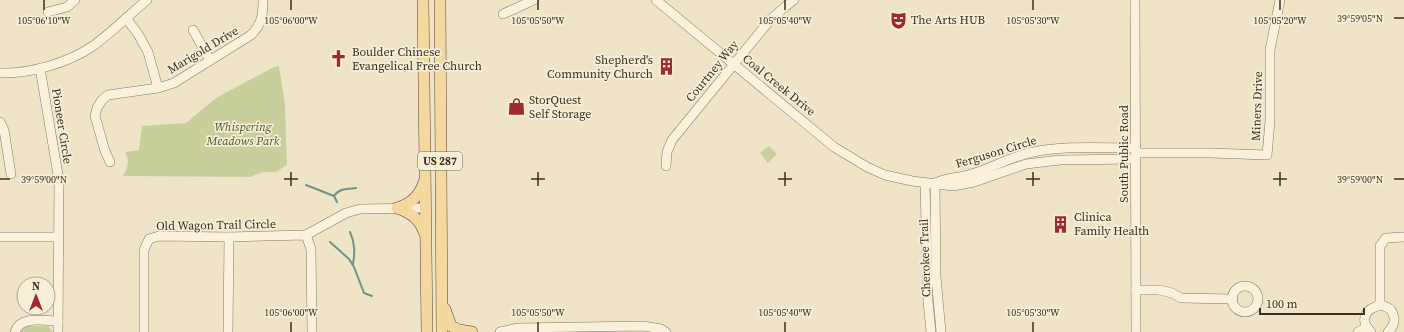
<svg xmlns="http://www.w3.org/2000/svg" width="1404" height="332" viewBox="0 0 1404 332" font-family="'Source Serif 4',serif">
  <rect width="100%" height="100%" fill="#f0e4c8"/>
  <g fill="#c9cf9b">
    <path d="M279,66L285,105L287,165L276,172H263L250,177L123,176C128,168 130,161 125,152L139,150L142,126L186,123L216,98L274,67Z"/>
    <path d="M769,146L777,154L768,163L760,153Z"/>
    <path d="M29,326H48L53,332H21V329Z"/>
  </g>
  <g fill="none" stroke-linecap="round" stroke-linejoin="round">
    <g stroke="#6f938a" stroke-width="2">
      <path d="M306,185L334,196L337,202"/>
      <path d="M334,196C339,188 348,189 356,188"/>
      <path d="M350,232C355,243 355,252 353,264"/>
      <path d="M330,242L349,259L354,267L364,293L372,296"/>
    </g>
    <defs>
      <g id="minor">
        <path d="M656,0L834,147L867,167L885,175L912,181L953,186L974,182L1026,164L1060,160L1136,159"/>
        <path d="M1135,0L1136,332"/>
        <path d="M48,12L67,7L75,0"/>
        <path d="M503,14L534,0"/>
        <path d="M126,18L138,34L148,52L158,88"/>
        <path d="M193,30L210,60"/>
        <path d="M40,68L59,181L58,332"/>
        <path d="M0,73C30,74 68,63 93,46C112,32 129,15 147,0"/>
        <path d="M0,122L4,130L11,174"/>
        <path d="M1136,153H1211L1267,155L1270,121V50L1280,0"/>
        <path d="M110,162L105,151L95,116L97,108L102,100L108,95L158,88L174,83L251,35C262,24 263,15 263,0"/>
        <path d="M666,166L667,152L672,140L770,20L786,6L794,0"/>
        <path d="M925,183L928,301L931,332"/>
        <path d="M935,183C946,178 957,178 968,175C988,170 1008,158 1029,153C1063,145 1100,148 1136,148"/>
        <path d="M935,183L936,277L941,332"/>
        <path d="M306,235L346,213L360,209L426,208"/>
        <path d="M0,237H59"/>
        <circle cx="1245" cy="299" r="13"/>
        <path d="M1136,290H1159L1172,293L1181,298L1233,299"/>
        <path d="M1380,305V246L1386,238L1404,237"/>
        <path d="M15,332C20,315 45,321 58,321"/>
        <path d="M144,332V250L149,239L159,236L229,237L306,235L311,249L312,332"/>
        <path d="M228,332L229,237"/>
        <path d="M500,332L518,328L643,326L661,329L666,332"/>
        <path d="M1358,332L1367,327"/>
        <path d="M1371,332C1349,311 1391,293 1394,318C1395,324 1392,328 1388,332"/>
      </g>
      <g id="major">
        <path d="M423,0L427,332"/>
        <path d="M440,0L442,332"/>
        <path d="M397,208C410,212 420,219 424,232"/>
        <path d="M397,208C411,204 420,196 424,182"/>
        <path d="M445,309L451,326L459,330L472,332"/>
      </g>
    </defs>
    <use href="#minor" stroke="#8d765c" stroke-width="10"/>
    <use href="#major" stroke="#5b4430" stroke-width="12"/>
    <use href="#minor" stroke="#faf1dc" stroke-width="9"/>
    <use href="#major" stroke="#f3d9a0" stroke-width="11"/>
  </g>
  <path fill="none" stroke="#3d2e20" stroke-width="1.5" d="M44,0V10M291,0V10M538,0V10M785,0V10M1033,0V10M1280,0V10M1394,18H1404M291,172V186M538,172V186M785,172V186M1033,172V186M1280,172V186M0,179H10M284,179H298M531,179H545M778,179H792M1026,179H1040M1273,179H1287M1394,179H1404M291,322V332M538,322V332M785,322V332M1033,322V332"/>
  <defs>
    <symbol id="theatre-bare" viewBox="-9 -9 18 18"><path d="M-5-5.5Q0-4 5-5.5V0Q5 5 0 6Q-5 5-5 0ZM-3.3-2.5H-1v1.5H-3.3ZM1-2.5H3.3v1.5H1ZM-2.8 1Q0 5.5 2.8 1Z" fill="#9e2a2b" stroke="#f7eed8" stroke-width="2.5" paint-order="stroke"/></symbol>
    <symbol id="church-bare" viewBox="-9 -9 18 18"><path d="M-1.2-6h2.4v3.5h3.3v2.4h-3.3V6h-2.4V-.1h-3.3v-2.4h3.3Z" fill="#9e2a2b" stroke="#f7eed8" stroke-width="2.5" paint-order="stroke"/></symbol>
    <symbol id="building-bare" viewBox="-9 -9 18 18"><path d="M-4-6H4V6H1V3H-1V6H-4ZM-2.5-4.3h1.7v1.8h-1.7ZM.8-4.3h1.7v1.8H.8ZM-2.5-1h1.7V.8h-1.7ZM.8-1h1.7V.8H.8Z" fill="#9e2a2b" stroke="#f7eed8" stroke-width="2.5" paint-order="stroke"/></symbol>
    <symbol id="shop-bare" viewBox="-9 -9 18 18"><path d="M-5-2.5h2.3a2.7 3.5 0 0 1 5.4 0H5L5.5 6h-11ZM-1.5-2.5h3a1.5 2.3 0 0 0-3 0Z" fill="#9e2a2b" stroke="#f7eed8" stroke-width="2.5" paint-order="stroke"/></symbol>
  </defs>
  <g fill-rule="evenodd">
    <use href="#theatre-bare" x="886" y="8" width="25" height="25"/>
    <use href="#church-bare" x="326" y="46" width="25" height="25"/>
    <use href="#building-bare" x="654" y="54" width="25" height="25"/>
    <use href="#shop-bare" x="504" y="94" width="25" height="25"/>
    <use href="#building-bare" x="1048" y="212" width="25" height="25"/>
  </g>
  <g text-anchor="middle" stroke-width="3.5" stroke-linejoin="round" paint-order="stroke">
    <rect fill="#f7eed8" stroke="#756857" stroke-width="1" x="418" y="152" width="44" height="18" rx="3"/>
    <g font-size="11" font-weight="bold" fill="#3d2e20">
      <text x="440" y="165">US 287</text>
    </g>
    <g font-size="12" fill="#3d2e20" stroke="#f7eed8" text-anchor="start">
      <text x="911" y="24">The Arts HUB</text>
      <text x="352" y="56">Boulder Chinese<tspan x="352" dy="14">Evangelical Free Church</tspan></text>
      <text x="653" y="64" text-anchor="end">Shepherd's<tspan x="653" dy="14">Community Church</tspan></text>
      <text x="529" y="104">StorQuest<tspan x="529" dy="14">Self Storage</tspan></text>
      <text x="1074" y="221">Clinica<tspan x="1074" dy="14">Family Health</tspan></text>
    </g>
    <g font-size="12" fill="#3d2e20" stroke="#f7eed8">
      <text transform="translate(203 50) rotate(-31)" y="4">Marigold Drive</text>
      <text transform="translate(712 71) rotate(-51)" y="4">Courtney Way</text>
      <text transform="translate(779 85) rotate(39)" y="4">Coal Creek Drive</text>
      <text transform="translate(1257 106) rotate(-88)" y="4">Miners Drive</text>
      <text transform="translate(62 126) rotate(81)" y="4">Pioneer Circle</text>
      <text transform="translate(996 152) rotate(-17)" y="4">Ferguson Circle</text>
      <text transform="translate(1124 154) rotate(-90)" y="4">South Public Road</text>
      <text transform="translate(216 225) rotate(-1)" y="4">Old Wagon Trail Circle</text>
      <text transform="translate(925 258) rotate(-92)" y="4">Cherokee Trail</text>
    </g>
    <g font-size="12" font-style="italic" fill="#4d5a26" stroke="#f7eed8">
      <text x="243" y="131">Whispering<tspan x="243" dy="14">Meadows Park</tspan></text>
    </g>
  </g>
  <g font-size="10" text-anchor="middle" fill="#3d2e20" stroke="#f7eed8" stroke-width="3.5" stroke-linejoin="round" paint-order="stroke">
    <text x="1360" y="22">39°59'05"N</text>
    <text x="44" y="24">105°06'10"W</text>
    <text x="291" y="24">105°06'00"W</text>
    <text x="538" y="24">105°05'50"W</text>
    <text x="785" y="24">105°05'40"W</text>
    <text x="1033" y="24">105°05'30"W</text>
    <text x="1280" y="24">105°05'20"W</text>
    <text x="44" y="183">39°59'00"N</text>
    <text x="1360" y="183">39°59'00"N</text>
    <text x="291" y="316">105°06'00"W</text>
    <text x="538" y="316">105°05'50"W</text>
    <text x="785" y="316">105°05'40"W</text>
    <text x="1033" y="316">105°05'30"W</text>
  </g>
  <g transform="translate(36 296)"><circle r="19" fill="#f7eed8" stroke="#ada18e"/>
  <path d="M0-3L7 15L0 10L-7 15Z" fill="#9e2a2b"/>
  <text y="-6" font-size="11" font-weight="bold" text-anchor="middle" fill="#3d2e20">N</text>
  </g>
  <path d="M1260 308v6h104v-6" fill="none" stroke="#3d2e20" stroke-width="2"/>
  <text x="1266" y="308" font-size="12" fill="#3d2e20" stroke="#f7eed8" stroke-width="3" paint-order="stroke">100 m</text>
</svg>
